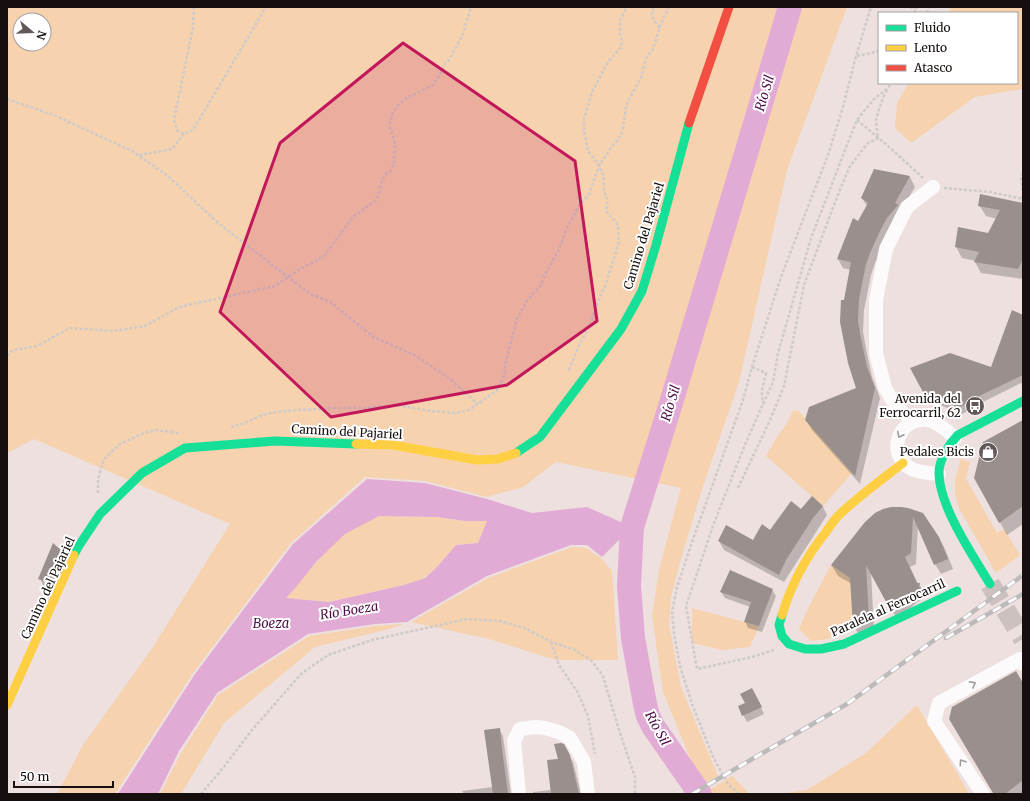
<svg xmlns="http://www.w3.org/2000/svg" width="1030" height="801" viewBox="0 0 1030 801" font-family="Merriweather,serif">
  <rect width="100%" height="100%" fill="#ede0df"/>
  <g fill="#f6d2ae" fill-rule="evenodd">
    <path d="M7,7H847L787,170L739,382L702,489L680,562L671,597L669,624L681,687L718,776L701,785L663,692L652,616L659,570L681,488L556,462L523,487L487,497L425,481L365,477L291,543L193,673L115,794H57L83,745L151,650L230,524L34,439L7,453ZM20,20H44V44H20Z"/>
    <path d="M951,7H1023V89L975,97L911,143L895,128L897,103L909,83H1017V13H948Z"/>
    <path d="M798,410L852,473L823,506L766,456L778,435L786,425L792,412Z"/>
    <path d="M961,459L970,462L966,479L997,533L1004,529L1020,555L996,573L959,508L955,494V479Z"/>
    <path d="M379,516L437,517L465,521H487L478,543L456,545L438,566L424,578L404,585L329,602L285,598C306,577 321,553 344,535C353,528 369,521 379,516Z"/>
    <path d="M572,547L587,548L594,554L600,557L612,571L618,660H556L489,639L411,622L488,578Z"/>
    <path d="M831,565L850,578L853,627L828,639L811,641L799,629L808,608Z"/>
    <path d="M692,608L759,626L750,647L723,650L692,643Z"/>
    <path d="M404,624L389,629L315,647L224,723L181,794H160L181,753L218,695L309,636L375,626Z"/>
    <path d="M917,705L969,794H780L807,790L866,753Z"/>
    <path d="M732,776L750,794H714L711,789Z"/>
  </g>
  <path fill="#e2abd6" fill-rule="evenodd" d="M367,479L425,483L487,499L532,513L587,507L632,527L602,557L587,545H571L487,576L407,622L375,624L308,634L217,693L179,751L158,794H118L195,674L293,544ZM379,516L437,517L465,521H487L478,543L456,545L438,566L425,578L404,585L329,602L286,598L296,587L316,562L345,534Z"/>
  <g fill="#0003">
    <path d="M874,170L910,177L915,187L900,212L875,263L871,275L864,310L863,331L866,349L872,377L880,398L860,484L812,430L806,420L858,388L845,302L851,270L843,268L838,259L867,206L862,198Z"/>
    <path d="M1023,204V279L981,273L975,262L976,261L962,258L956,247L989,235L997,219L986,216L979,205Z"/>
    <path d="M1023,316V382L985,401L962,414L928,400L912,369L992,368Z"/>
    <path d="M1023,421V524L1007,535L975,478Z"/>
    <path d="M812,497L823,507L827,515L784,582L724,550L719,541L753,542L770,531L801,510Z"/>
    <path d="M907,508L939,538L945,549L953,569L941,574L935,564L918,526L916,564L910,567L918,584H919L925,594V596L897,619L871,572L874,630L860,636L854,627L852,584L838,576L832,566Z"/>
    <path d="M62,553L68,563L54,592L45,588L40,579Z"/>
    <path d="M772,590L776,596L762,632L748,628L745,621L750,607L725,598L721,592Z"/>
    <path d="M1023,685V794H995L950,719Z"/>
    <path d="M755,695L764,714L747,722L739,707L746,704Z"/>
    <path d="M499,729L503,736L511,794H464L462,791L493,787Z"/>
    <path d="M563,745L573,762L581,794H533V792L551,790Z"/>
  </g>
  <g fill="none" stroke-linecap="round" stroke-linejoin="round">
    <path stroke="#e2abd6" stroke-width="24" d="M700,794L653,726L648,716L645,704L633,638L629,586L632,527L668,413L790,7"/>
  </g>
  <g fill="#998f8d">
    <path d="M874,169L910,176L895,203L898,205L887,218L879,233L870,253L866,264L859,299L858,321L861,339L867,367L875,388L855,476L805,420L809,407L856,388L848,363L840,322L841,300H844L851,262L837,259L853,218L858,221L868,203L861,198Z"/>
    <path d="M980,194L1023,203V259L1018,269L974,262L979,252L955,247L958,227L988,233L1000,210L978,206Z"/>
    <path d="M1012,310L1023,315V375L981,395L958,408L924,394L910,368L950,353L991,367Z"/>
    <path d="M1023,420V506L999,523L974,478L983,442Z"/>
    <path d="M812,496L823,506L813,518L786,560L779,575L718,541L726,525L753,540L762,524L770,530L791,501L801,509Z"/>
    <path d="M891,507H901L908,508L923,513L939,537L948,559L934,565L913,517L911,553L905,557L917,583H920L919,587L921,588V595L890,609L866,565L869,620L853,627L850,578L831,565L865,522L875,513L883,509Z"/>
    <path d="M53,543L63,552L49,583L38,579Z"/>
    <path d="M730,570L773,589L759,626L744,622L751,602L720,592Z"/>
    <path d="M1016,671L1023,683V780L1005,794H1000L993,793L949,719L952,707Z"/>
    <path d="M752,688L762,707L742,716L738,706L745,703L740,694Z"/>
    <path d="M500,728L502,749L508,794H493L484,730Z"/>
    <path d="M561,743L564,744L570,755L579,794H551L547,760L558,759L554,744Z"/>
  </g>
  <g fill="none" stroke-linecap="round" stroke-linejoin="round">
    <path stroke="#cdc1c0" stroke-width="20" stroke-dasharray="20 10" stroke-linecap="butt" d="M990,584L1023,639"/>
    <g stroke="#cecaca" stroke-width="2.5" stroke-dasharray="3 2" stroke-linecap="butt">
      <path d="M194,7L193,27L174,120L177,130L184,134L193,130L266,7"/>
      <path d="M654,7C650,16 654,21 660,28"/>
      <path d="M910,7L916,9"/>
      <path d="M914,13L917,7"/>
      <path d="M927,13L929,7"/>
      <path d="M857,56L879,51"/>
      <path d="M7,99L56,116L132,151L168,176L218,223L310,294L329,301L372,336L416,356L450,379L478,404"/>
      <path d="M857,120L887,145L923,178"/>
      <path d="M139,155L172,149L184,134"/>
      <path d="M1023,173L1021,178L1023,191"/>
      <path d="M944,188L990,192L1023,199"/>
      <path d="M1022,199L1023,193"/>
      <path d="M7,356L13,350L37,346L70,328L113,331L145,326L179,307L275,286L297,271L324,256L353,217L376,200L379,194L382,180L385,175L390,172L394,164L395,145L393,135L389,126L393,112L399,104L407,98L433,85L439,76L445,64L449,60L463,34L471,7"/>
      <path d="M752,367L766,373C764,385 759,392 764,404"/>
      <path d="M569,370L580,343L590,325L599,299L605,286L619,243L618,225L606,211L608,200L605,195L603,175L599,165L588,151L584,131V119L592,92L608,62L621,47L622,41L620,34V20L627,7"/>
      <path d="M231,427L245,423L262,415L271,413L293,410L325,409L333,408H366L380,406L388,407L395,405L432,411L455,413L469,410L496,391L500,385L505,373V365L508,353L517,319L526,302L541,285L544,276L558,251L568,226L579,206L589,194L599,166L610,149L621,135L623,129L626,107L628,101L641,78L645,62L648,55L653,49L662,21L669,7"/>
      <path d="M738,488L770,420L784,386L804,285L837,197L850,166L867,144L878,138L876,120L881,103L887,89"/>
      <path d="M98,493V479L104,459L120,444L144,433L156,430L179,433"/>
      <path d="M551,642L559,665L577,691L588,716L595,754"/>
      <path d="M774,650L752,657L697,669L686,606L714,523L746,442L773,382L778,353L811,238L849,140L857,120L873,100L888,88L891,83"/>
      <path d="M201,794L223,768L252,730L301,674L328,655L372,640L467,619L500,621L527,629L551,642L573,649L591,660L603,676L620,733L635,777V794"/>
      <path d="M739,794L728,784L713,757L692,704L680,666L674,634L672,612L677,587L692,542L743,400L752,367L781,277L829,152L843,107L856,56L871,7"/>
    </g>
    <g stroke="#fcfafa" stroke-width="14">
      <path d="M914,421L897,408L885,388L876,353V300L886,249L907,207L933,187"/>
      <path d="M939,474C930,473 920,473 912,469C885,456 898,416 927,420C937,422 948,431 955,438"/>
      <path d="M519,794L514,741L520,729L536,727L545,728L559,732L570,738L584,762L588,794"/>
      <path d="M983,794L934,721L939,703L1020,659L1023,664"/>
    </g>
    <g stroke="#16e098" stroke-width="9">
      <path d="M516,453L540,437L621,329L642,291L656,245L689,123"/>
      <path d="M74,555L78,547L100,514L142,473L185,448L275,441L356,444"/>
      <path d="M990,584C973,556 939,506 939,473C939,459 949,444 958,435L1023,401"/>
      <path d="M782,615L779,625L782,636L789,644L805,649H821L844,644L957,591"/>
    </g>
    <g stroke="#ffcf43" stroke-width="9">
      <path d="M356,444L393,445L477,460L498,459L516,453"/>
      <path d="M782,615C791,585 806,557 826,532C830,526 834,520 839,515C859,496 881,480 903,463"/>
      <path d="M7,705L74,555"/>
    </g>
    <path stroke="#f24e42" stroke-width="9" d="M689,123L729,7"/>
    <defs>
      <g id="rail">
        <path d="M946,638L1023,594"/>
        <path d="M692,794L847,704L1023,575"/>
      </g>
    </defs>
    <use href="#rail" stroke="#bdbaba" stroke-width="4.5"/>
    <use href="#rail" stroke="#fff" stroke-width="3" stroke-dasharray="9" stroke-linecap="butt"/>
  </g>
  <defs><path id="oneway-chevron" d="M-2-3.5L2.5 0L-2 3.5" fill="none" stroke-width="1.6" stroke-linecap="round" stroke-linejoin="round"/></defs>
  <g stroke="#a09c9c">
    <use href="#oneway-chevron" transform="translate(900 435) rotate(117)"/>
    <use href="#oneway-chevron" transform="translate(973 684) rotate(-29)"/>
    <use href="#oneway-chevron" transform="translate(962 762) rotate(-124)"/>
  </g>
  <path fill="#c2185b" fill-opacity="0.2" stroke="#c2185b" stroke-width="3" stroke-linejoin="round" d="M403,43L575,161L597,321L507,385L331,417L220,312L280,143Z"/>
  <defs>
    <symbol id="bus-disc" viewBox="-11 -11 22 22"><circle r="9.5" fill="#625857" stroke="#fff"/><path d="M-5-6H5V4H4V6H2V4H-2V6H-4V4H-5ZM-3.5-4V0h7V-4ZM-3.5 1.2v1.5H-2V1.2ZM2 1.2v1.5H3.5V1.2Z" fill="#fff"/></symbol>
    <symbol id="shop-disc" viewBox="-11 -11 22 22"><circle r="9.5" fill="#625857" stroke="#fff"/><path d="M-5-2.5h2.3a2.7 3.5 0 0 1 5.4 0H5L5.5 6h-11ZM-1.5-2.5h3a1.5 2.3 0 0 0-3 0Z" fill="#fff"/></symbol>
  </defs>
  <g fill-rule="evenodd">
    <use href="#bus-disc" x="964" y="395" width="22" height="22"/>
    <use href="#shop-disc" x="977" y="441" width="22" height="22"/>
  </g>
  <g text-anchor="middle" stroke-width="4" stroke-linejoin="round" paint-order="stroke">
    <g font-size="12" fill="#170f0e" stroke="#fff">
      <text transform="translate(644 236) rotate(-73)" y="4">Camino del Pajariel</text>
      <text transform="translate(347 432) rotate(3)" y="4">Camino del Pajariel</text>
      <text transform="translate(48 588) rotate(-65)" y="4">Camino del Pajariel</text>
      <text transform="translate(888 608) rotate(-24)" y="4">Paralela al Ferrocarril</text>
    </g>
    <g font-size="12" fill="#170f0e" stroke="#fff" text-anchor="end">
      <text x="961" y="403">Avenida del<tspan x="961" dy="14">Ferrocarril, 62</tspan></text>
      <text x="974" y="456">Pedales Bicis</text>
    </g>
    <g font-size="13" font-style="italic" fill="#4f0d48" stroke="#fff">
      <text transform="translate(764 93) rotate(-73)" y="5">Río Sil</text>
      <text transform="translate(670 403) rotate(-73)" y="5">Río Sil</text>
      <text transform="translate(349 610) rotate(-9)" y="5">Río Boeza</text>
      <text x="271" y="628">Boeza</text>
      <text transform="translate(658 728) rotate(61)" y="5">Río Sil</text>
    </g>
  </g>
  <rect width="1030" height="801" fill="none" stroke="#170f0e" stroke-width="16"/>
  <rect x="878" y="12" width="140" height="72" fill="#ffffff" stroke="#a29f9f"/>
  <rect x="886" y="25" width="20" height="6" fill="#16e098" stroke="#a29f9f"/>
  <text x="914" y="32" font-size="12" fill="#170f0e">Fluido</text>
  <rect x="886" y="45" width="20" height="6" fill="#ffcf43" stroke="#a29f9f"/>
  <text x="914" y="52" font-size="12" fill="#170f0e">Lento</text>
  <rect x="886" y="65" width="20" height="6" fill="#f24e42" stroke="#a29f9f"/>
  <text x="914" y="72" font-size="12" fill="#170f0e">Atasco</text>
  <g transform="translate(32 32) rotate(109)"><circle r="19" fill="#ffffff" stroke="#a29f9f"/>
  <path d="M0-3L7 15L0 10L-7 15Z" fill="#625857"/>
  <text y="-6" font-size="11" font-weight="bold" text-anchor="middle" fill="#170f0e">N</text>
  </g>
  <path d="M14 781v6h99v-6" fill="none" stroke="#170f0e" stroke-width="2"/>
  <text x="20" y="781" font-size="12" fill="#170f0e" stroke="#ffffff" stroke-width="3" paint-order="stroke">50 m</text>
</svg>
